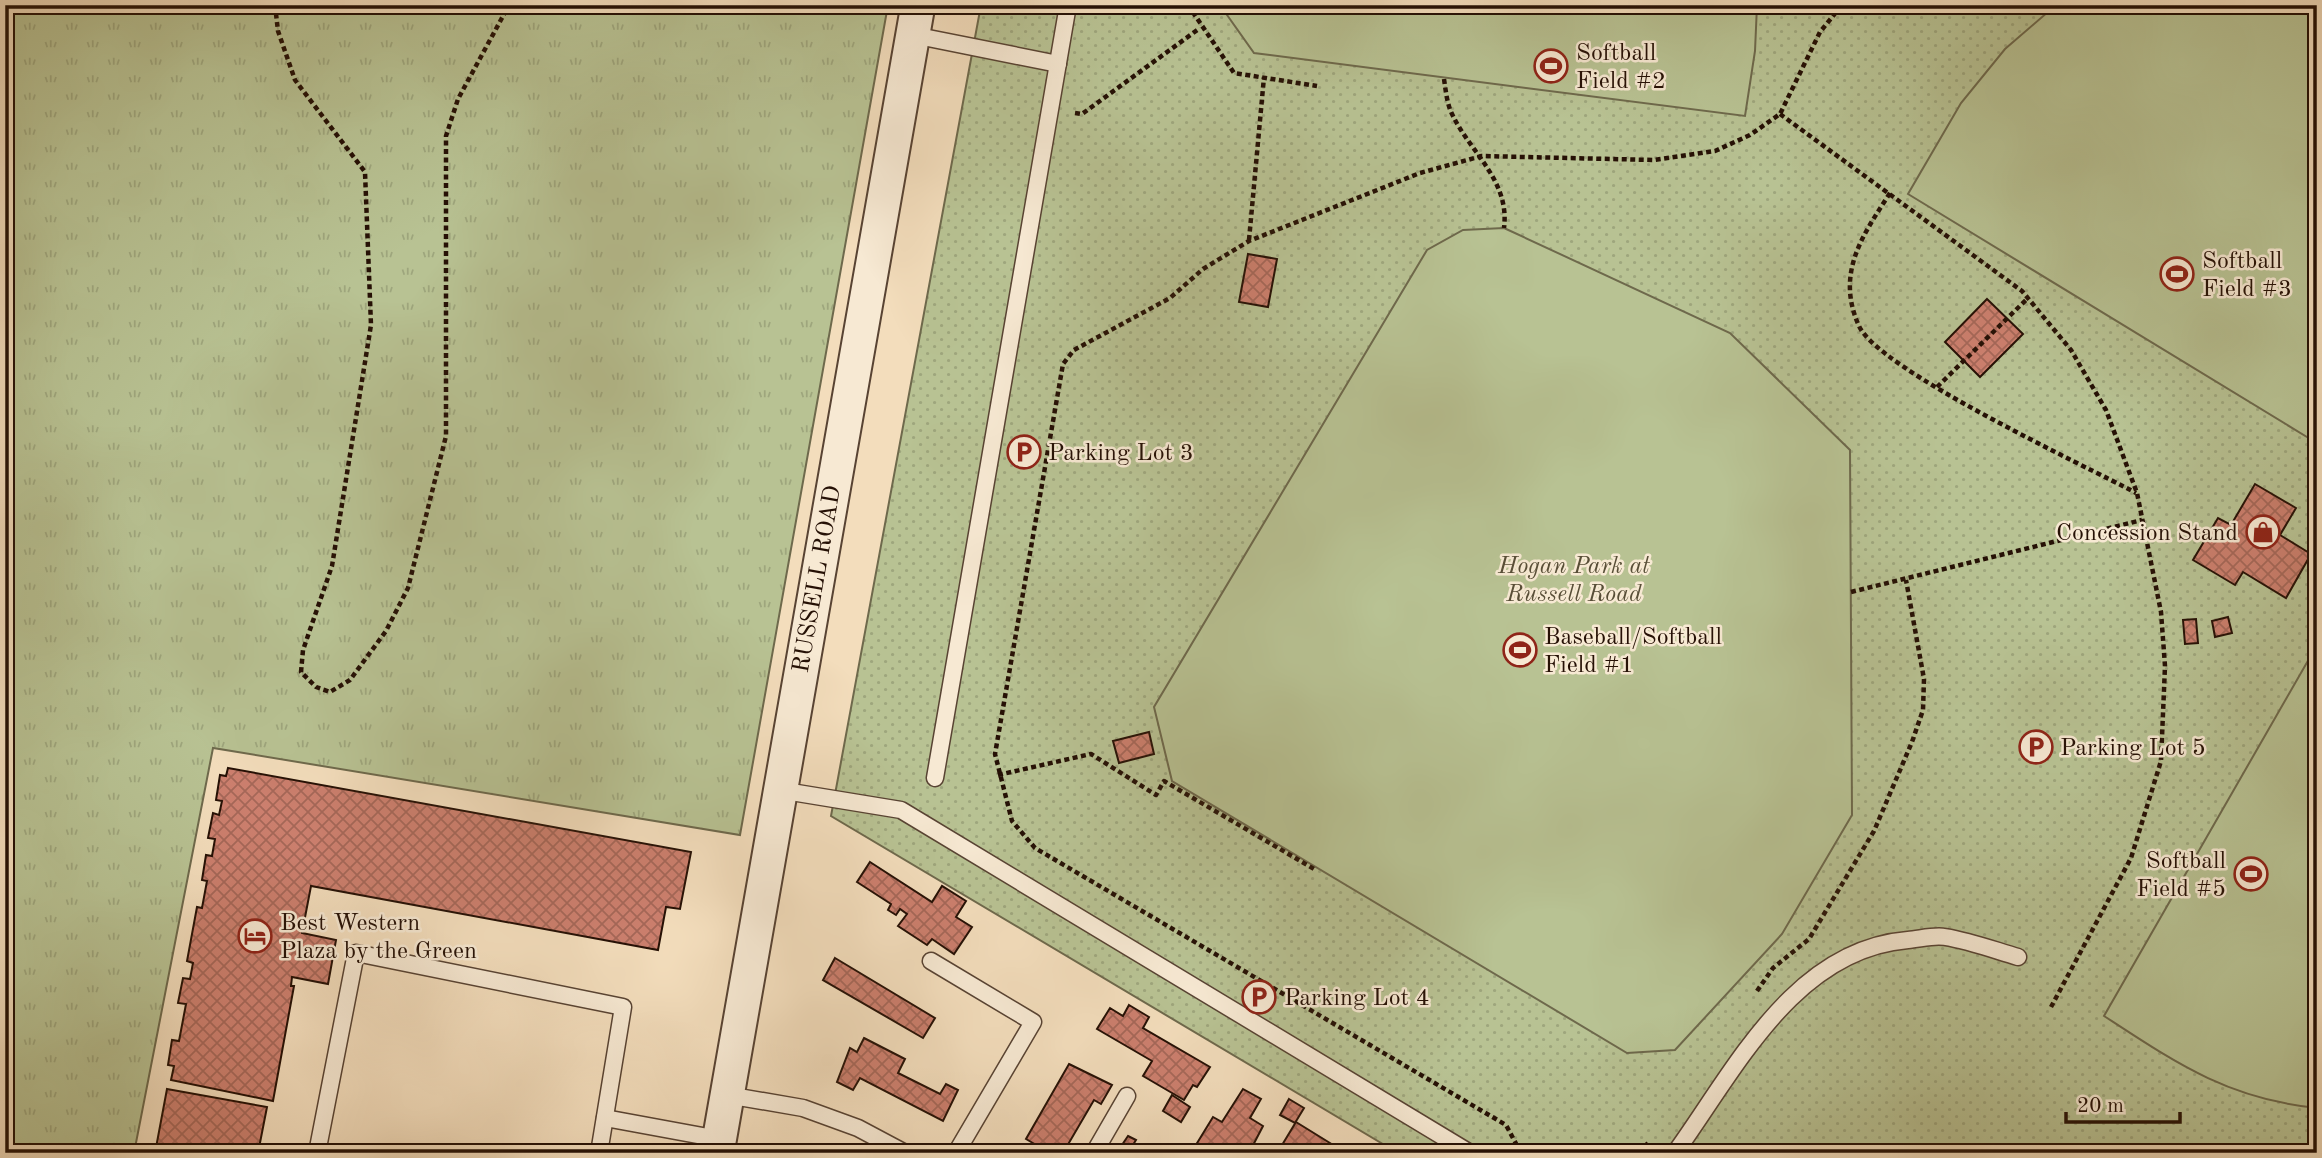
<svg xmlns="http://www.w3.org/2000/svg" width="2322" height="1158" viewBox="0 0 2322 1158" font-family="'Old Standard TT',serif">
  <defs>
    <pattern id="grass-tufts" width="24" height="20" patternUnits="userSpaceOnUse" patternTransform="scale(1.75)"><rect width="24" height="20" fill="#b8c293"/><path d="M3 7l-1-3M5 7V3M7 7l1-3M15 17l-1-3M17 17v-4M19 17l1-3" fill="none" stroke="#9ea67d"/></pattern>
    <pattern id="park-dots" width="8" height="8" patternUnits="userSpaceOnUse" patternTransform="scale(1.75)"><rect width="8" height="8" fill="#b8c293"/><path d="M2 2h.1M6 6h.1" fill="none" stroke="#9ea67d" stroke-width="1.8" stroke-linecap="round"/></pattern>
    <pattern id="building-cross-hatch" width="8" height="8" patternUnits="userSpaceOnUse" patternTransform="scale(1.75)"><rect width="8" height="8" fill="#cc7f6e"/><path d="M0 0l8 8M0 8l8-8" fill="none" stroke="#a56758"/></pattern>
  </defs>
  <rect width="100%" height="100%" fill="#f3ddbc"/>
  <filter id="stains"><feTurbulence type="fractalNoise" baseFrequency=".00286" numOctaves="4"/><feColorMatrix values="0 0 0 0 .2 0 0 0 0 .09 0 0 0 0 .02 0 0 0 .5 -.17"/></filter>
  <radialGradient id="worn" r=".72"><stop offset=".6" stop-color="#630" stop-opacity="0"/><stop offset="1" stop-color="#630" stop-opacity=".3"/></radialGradient>
  <path fill="url(#grass-tufts)" stroke="#6e694c" stroke-width="2" d="M5,5H888L740,835L213,748L134,1153H5Z"/>
  <path fill="url(#park-dots)" stroke="#6e694c" stroke-width="2" d="M981,5H2317V1153H1398L831,816Z"/>
  <g fill="#b8c293" stroke="#6e694c" stroke-width="2">
    <path d="M1220,5H1757L1755,51L1745,116L1254,53Z"/>
    <path d="M2056,5H2317V435L2307,437L1908,194L1961,103L2005,49Z"/>
    <path d="M1504,228L1730,333L1850,450L1852,815L1782,934L1675,1050L1627,1053L1172,781L1154,707L1427,250L1463,230Z"/>
    <path d="M2317,645V1108C2228,1099 2176,1063 2104,1016Z"/>
  </g>
  <g fill="url(#building-cross-hatch)" stroke="#251005" stroke-width="2">
    <path d="M1248,254L1277,259L1268,307L1239,302Z"/>
    <path d="M1987,299L2023,334L1980,377L1945,342Z"/>
    <path d="M2255,484L2296,508L2280,535L2311,554L2286,598L2243,572L2235,585L2193,560L2218,518L2231,525Z"/>
    <path d="M2228,617L2232,633L2215,637L2212,621Z"/>
    <path d="M2196,619L2198,643L2185,644L2183,620Z"/>
    <path d="M1149,732L1154,754L1119,763L1113,741Z"/>
    <path d="M228,768L691,852L680,909L666,907L658,950L311,886L302,933L336,940L328,984L292,977L291,986H294L273,1101L171,1080L174,1066L168,1065L172,1040L179,1041L186,1004L178,1003L183,978L190,979L193,963L187,961L197,907L202,908L207,881L202,880L206,855L212,856L215,839L208,838L213,813L219,815L222,801L216,800L220,775L226,776Z"/>
    <path d="M870,862L932,902L942,886L966,901L956,917L972,927L954,954L932,939L927,945L898,926L907,914L900,909L896,915L888,910L891,904L857,882Z"/>
    <path d="M835,958L935,1018L923,1038L823,980Z"/>
    <path d="M1129,1005L1149,1017L1143,1028L1210,1067L1197,1087L1193,1085L1184,1100L1143,1076L1152,1061L1097,1029L1110,1008L1123,1016Z"/>
    <path d="M864,1038L905,1059L898,1073L940,1094L946,1084L958,1090L943,1121L860,1078L853,1090L837,1082L850,1048L857,1052Z"/>
    <path d="M1069,1064L1112,1085L1101,1104L1094,1100L1063,1153H1050L1026,1139Z"/>
    <path d="M167,1089L267,1107L258,1153H155Z"/>
    <path d="M1243,1089L1261,1099L1250,1118L1263,1126L1249,1153H1191L1213,1117L1222,1122Z"/>
    <path d="M1172,1095L1190,1107L1181,1122L1163,1111Z"/>
    <path d="M1289,1099L1304,1108L1295,1123L1280,1115Z"/>
    <path d="M1296,1122L1346,1153H1282L1279,1150Z"/>
    <path d="M1128,1136L1136,1140L1128,1153L1120,1148Z"/>
  </g>
  <g fill="none" stroke-linecap="round" stroke-linejoin="round">
    <defs>
      <g id="service">
        <path d="M913,35L1058,64"/>
        <path d="M935,778L1068,5"/>
        <path d="M779,790L901,810L1470,1153"/>
        <path d="M931,961L1033,1022L956,1153"/>
        <path d="M727,1095L803,1108L858,1128L905,1153"/>
        <path d="M605,1118L719,1139"/>
        <path d="M317,1153L356,953L623,1007L599,1153"/>
        <path d="M1094,1153L1127,1096"/>
        <path d="M1675,1153C1735,1070 1794,949 1908,940C1920,939 1934,935 1945,937C1970,941 1994,950 2018,957"/>
      </g>
      <path id="minor" d="M717,1153L918,5"/>
    </defs>
    <use href="#service" stroke="#584333" stroke-width="19"/>
    <use href="#minor" stroke="#584333" stroke-width="37"/>
    <g stroke="#251005" stroke-width="4.5" stroke-dasharray="5 3.5" stroke-linecap="butt">
      <path d="M275,5L278,31L295,80L365,172L371,325L332,566L303,650L301,672L316,687L330,692L350,680L386,631L408,588L446,436V136L458,99L509,5"/>
      <path d="M1188,5L1234,73L1317,86"/>
      <path d="M1444,79C1446,92 1447,105 1453,116C1471,153 1510,181 1504,228"/>
      <path d="M1075,113L1082,114L1200,28"/>
      <path d="M1780,114L2022,291L2071,350L2106,410L2137,493L2161,612L2165,666L2161,761L2131,858L2051,1007"/>
      <path d="M1890,193C1863,235 1835,273 1859,326C1879,370 2084,465 2136,493"/>
      <path d="M1249,240L1264,77"/>
      <path d="M1937,387L2028,298"/>
      <path d="M1851,592L2142,520"/>
      <path d="M998,775L1091,754L1156,795L1164,781L1314,869"/>
      <path d="M1757,991L1773,968L1809,939L1874,831L1912,742L1923,710L1924,679L1906,580"/>
      <path d="M1521,1153L1506,1125L1035,848L1012,821L995,754L1063,364L1074,350L1170,298L1203,269L1249,241L1420,173L1482,156L1654,160L1715,151L1750,135L1780,114L1820,32L1842,5"/>
      <path d="M1639,1153L1648,1143"/>
    </g>
    <use href="#service" stroke="#f7e9d3" stroke-width="16"/>
    <use href="#minor" stroke="#f7e9d3" stroke-width="33"/>
  </g>
  <defs>
    <symbol id="stadium-ring" viewBox="-11 -11 22 22"><circle r="9.5" fill="#f7e9d3" stroke="#8f2418" stroke-width="1.5"/><path d="M0-5a6.5 5 0 1 0 0 10a6.5 5 0 1 0 0-10ZM-3.5-1.8h7v3.6h-7Z" fill="#8f2418"/></symbol>
    <symbol id="parking-ring" viewBox="-11 -11 22 22"><circle r="9.5" fill="#f7e9d3" stroke="#8f2418" stroke-width="1.5"/><path d="M-3.5-5.5H1a3.5 3.5 0 0 1 0 7H-1V5.5H-3.5ZM-1-3.4V-.6H.8a1.4 1.4 0 0 0 0-2.8Z" fill="#8f2418"/></symbol>
    <symbol id="shop-ring" viewBox="-11 -11 22 22"><circle r="9.5" fill="#f7e9d3" stroke="#8f2418" stroke-width="1.5"/><path d="M-5-2.5h2.3a2.7 3.5 0 0 1 5.4 0H5L5.5 6h-11ZM-1.5-2.5h3a1.5 2.3 0 0 0-3 0Z" fill="#8f2418"/></symbol>
    <symbol id="hotel-ring" viewBox="-11 -11 22 22"><circle r="9.5" fill="#f7e9d3" stroke="#8f2418" stroke-width="1.5"/><path d="M-6-4.5h1.5V1H6V5H4.5V3h-9V5H-6ZM-4 0a1.8 1.8 0 1 1 3.6 0ZM.5 0V-2.5h3Q6-2.5 6 0Z" fill="#8f2418"/></symbol>
  </defs>
  <g fill-rule="evenodd">
    <use href="#stadium-ring" x="1532" y="47" width="38" height="38"/>
    <use href="#stadium-ring" x="2158" y="255" width="38" height="38"/>
    <use href="#parking-ring" x="1005" y="433" width="38" height="38"/>
    <use href="#shop-ring" x="2244" y="513" width="38" height="38"/>
    <use href="#stadium-ring" x="1501" y="631" width="38" height="38"/>
    <use href="#parking-ring" x="2017" y="728" width="38" height="38"/>
    <use href="#stadium-ring" x="2232" y="855" width="38" height="38"/>
    <use href="#hotel-ring" x="236" y="917" width="38" height="38"/>
    <use href="#parking-ring" x="1240" y="978" width="38" height="38"/>
  </g>
  <g text-anchor="middle" stroke-width="5" stroke-linejoin="round" paint-order="stroke">
    <g font-size="24" fill="#251005" stroke="#f7e9d3" text-anchor="start">
      <text x="1576" y="60">Softball<tspan x="1576" dy="28">Field #2</tspan></text>
      <text x="2202" y="268">Softball<tspan x="2202" dy="28">Field #3</tspan></text>
      <text x="1048" y="460">Parking Lot 3</text>
      <text x="2238" y="540" text-anchor="end">Concession Stand</text>
      <text x="1544" y="644">Baseball/Softball<tspan x="1544" dy="28">Field #1</tspan></text>
      <text x="2060" y="755">Parking Lot 5</text>
      <text x="2226" y="868" text-anchor="end">Softball<tspan x="2226" dy="28">Field #5</tspan></text>
      <text x="280" y="930">Best Western<tspan x="280" dy="28">Plaza by the Green</tspan></text>
      <text x="1284" y="1005">Parking Lot 4</text>
    </g>
    <g font-size="24" font-style="italic" fill="#584e37" stroke="#f7e9d3">
      <text x="1574" y="573">Hogan Park at<tspan x="1574" dy="28">Russell Road</tspan></text>
    </g>
    <g font-size="24" fill="#251005" stroke="#f7e9d3">
      <text transform="translate(816 579) rotate(-80)" y="8">RUSSELL ROAD</text>
    </g>
  </g>
  <rect width="2322" height="1158" fill="none" stroke="#f3ddbc" stroke-width="28"/>
  <rect x="7" y="7" width="2308" height="1144" fill="none" stroke="#251005" stroke-width="3.5"/>
  <rect x="14" y="14" width="2294" height="1130" fill="none" stroke="#251005" stroke-width="2"/>
  <path d="M2066 1112v10h114v-10" fill="none" stroke="#251005" stroke-width="3.5"/>
  <text x="2077" y="1112" font-size="21" fill="#251005" stroke="#f7e9d3" stroke-width="5" paint-order="stroke">20 m</text>
  <rect width="100%" height="100%" filter="url(#stains)"/>
  <rect width="100%" height="100%" fill="url(#worn)"/>
</svg>
